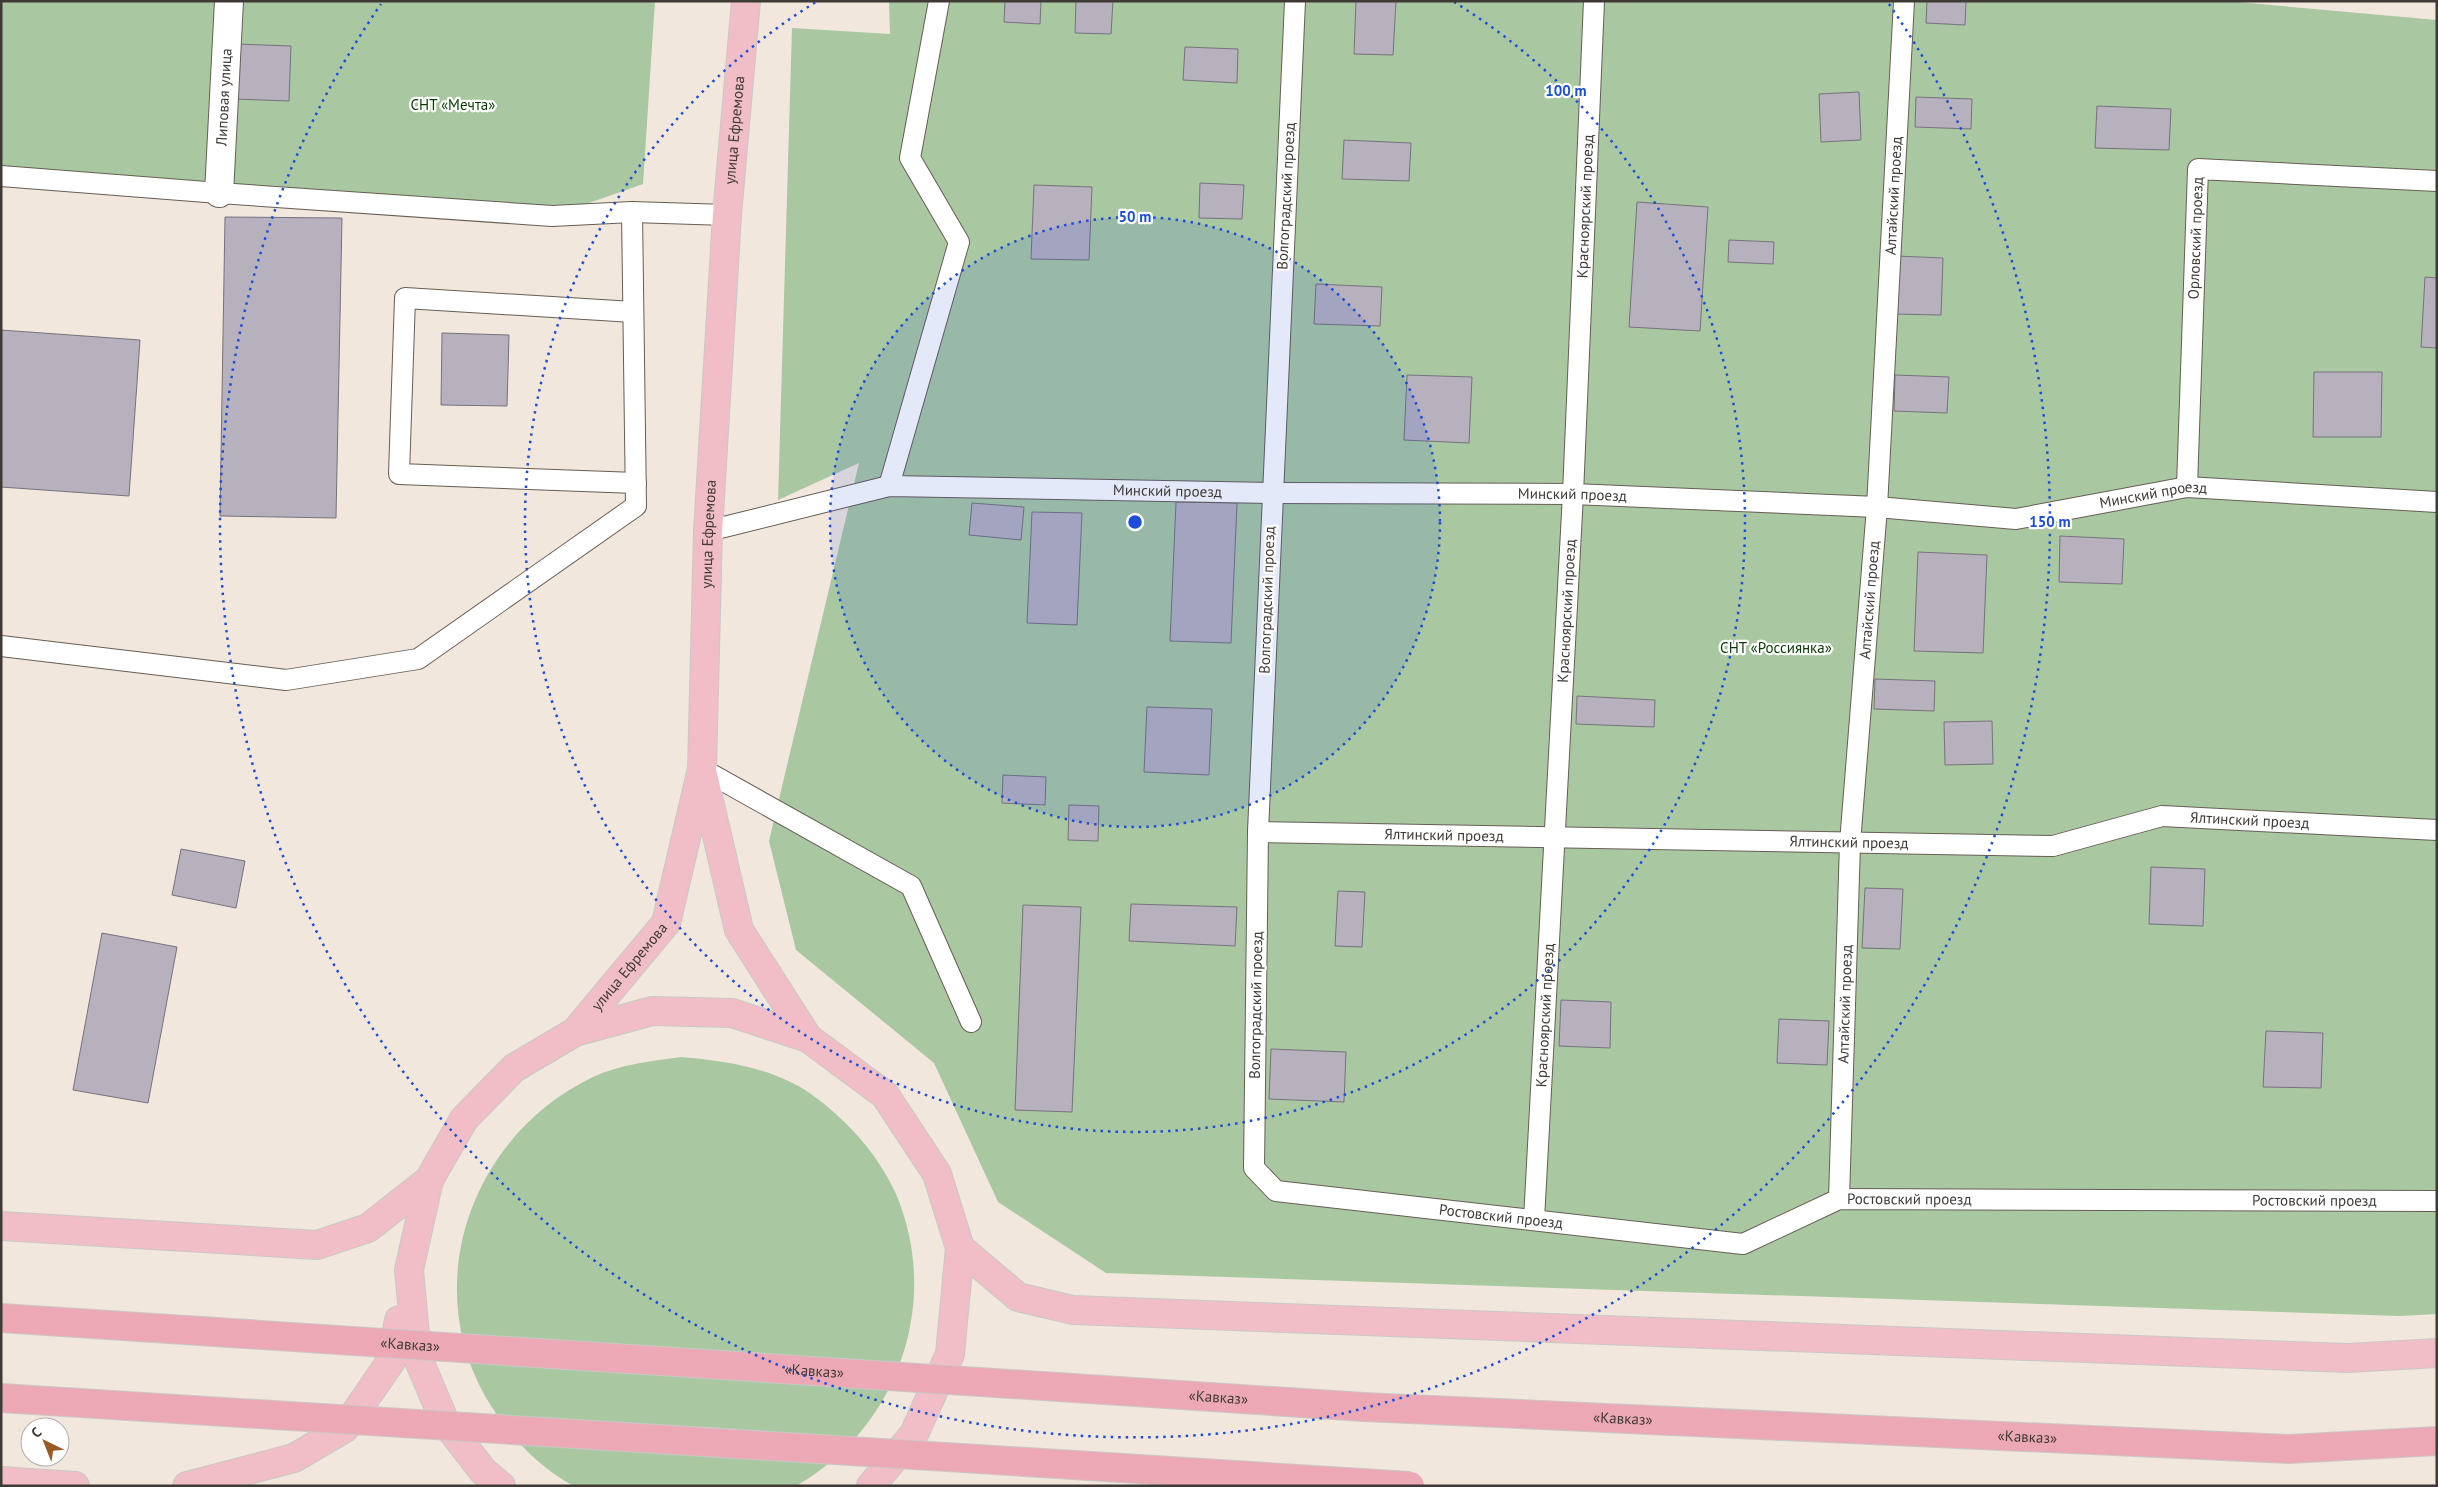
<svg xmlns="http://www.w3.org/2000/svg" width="2438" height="1487" viewBox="0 0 2438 1487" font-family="'PT Sans',sans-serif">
  <rect width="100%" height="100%" fill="#f2e7dd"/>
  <g fill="#a9c8a2">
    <path d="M1,1H655L643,184L552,216L1,176Z"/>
    <path d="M889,1H2226L2437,20V1314L2400,1316L1106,1273L998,1202L934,1063L796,950L769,841L859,463L778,500L792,28L890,34Z"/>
    <path d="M681,1057C727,1061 773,1068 811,1094C847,1120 878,1154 896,1194C942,1302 898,1429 796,1486H574C536,1466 506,1432 485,1396C419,1278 475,1133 593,1077C621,1064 652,1061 681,1057Z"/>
  </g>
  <g fill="#b6b1bd" stroke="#76727d">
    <path d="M1005,1H1041L1040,24L1004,22Z"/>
    <path d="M1076,1H1113L1111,34L1075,33Z"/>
    <path d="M1356,1H1396L1393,55L1354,54Z"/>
    <path d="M1927,1H1966L1965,25L1926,23Z"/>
    <path d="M236,44L291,46L289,101L234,99Z"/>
    <path d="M1185,47L1238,49L1237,83L1183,80Z"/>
    <path d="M1859,92L1861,140L1821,142L1819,94Z"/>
    <path d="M1916,97L1972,99L1971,129L1915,127Z"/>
    <path d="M2097,106L2171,109L2169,150L2095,148Z"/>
    <path d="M1344,140L1411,143L1409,181L1342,179Z"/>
    <path d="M1200,183L1244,185L1242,219L1199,218Z"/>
    <path d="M1034,185L1092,187L1089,260L1031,259Z"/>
    <path d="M1637,202L1708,207L1700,331L1629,327Z"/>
    <path d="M225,217L342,218L336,518L220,516Z"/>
    <path d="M1729,240L1774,242L1773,264L1728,262Z"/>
    <path d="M1896,256L1943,258L1941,315L1893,314Z"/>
    <path d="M2425,277L2437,278V348L2421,347Z"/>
    <path d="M1316,284L1382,287L1380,326L1314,324Z"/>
    <path d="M1,330L140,340L129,496L1,487Z"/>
    <path d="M442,333L509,335L507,406L441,405Z"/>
    <path d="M2314,372H2382L2381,437H2313Z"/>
    <path d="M1407,375L1472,377L1469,443L1404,440Z"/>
    <path d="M1895,375L1949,377L1947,413L1894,411Z"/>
    <path d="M1176,502L1237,503L1231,643L1170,641Z"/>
    <path d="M972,503L1024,507L1021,540L969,535Z"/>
    <path d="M1032,512L1082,513L1077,625L1027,623Z"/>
    <path d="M2060,536L2124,539L2122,584L2059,582Z"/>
    <path d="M1918,552L1987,555L1983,653L1914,651Z"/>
    <path d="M1875,679L1935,681L1934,711L1874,709Z"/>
    <path d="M1577,696L1655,700L1654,727L1576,724Z"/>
    <path d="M1147,707L1212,709L1209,775L1144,772Z"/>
    <path d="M1992,721L1993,764L1945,765L1944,722Z"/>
    <path d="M1003,775L1046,777L1045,805L1002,803Z"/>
    <path d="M1069,805L1099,806L1098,841L1068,840Z"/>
    <path d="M181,849L245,861L236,908L172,895Z"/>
    <path d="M2151,867L2205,869L2203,926L2149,924Z"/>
    <path d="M1865,888L1903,889L1900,949L1862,948Z"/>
    <path d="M1338,891L1365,892L1362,947L1335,946Z"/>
    <path d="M1131,904L1237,907L1235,946L1129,941Z"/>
    <path d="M1023,905L1081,907L1072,1112L1015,1110Z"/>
    <path d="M102,933L177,947L148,1103L73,1090Z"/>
    <path d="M1561,1000L1611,1002L1610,1048L1559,1046Z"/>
    <path d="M1779,1019L1829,1021L1827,1065L1777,1063Z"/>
    <path d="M2266,1031L2323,1033L2321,1088L2263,1087Z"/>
    <path d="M1271,1049L1346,1052L1344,1102L1269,1099Z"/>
  </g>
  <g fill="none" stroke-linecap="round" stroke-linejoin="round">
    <defs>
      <g id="service">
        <path id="s1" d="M1295,1L1258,832L1254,1168L1276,1191L1743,1244L1839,1199L2437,1201"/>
        <path d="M1,176L219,193L552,216L632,212L727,215"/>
        <path d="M633,312L405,298L399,474L636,483"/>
        <path d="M889,486L959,242L910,158L939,1"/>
        <path id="s2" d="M2187,487L2198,169L2437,181"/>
        <path id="s3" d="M708,531L889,486L1272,493L1573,494L1877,507L2016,519L2187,487L2437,502"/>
        <path d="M1,646L286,680L418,659L636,506L632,212"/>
        <path d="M702,769L911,886L971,1022"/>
        <path id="s4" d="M1258,832L2053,846L2162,816L2437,830"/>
        <path id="s5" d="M1839,1199L1850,843L1877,507L1904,1"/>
        <path id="s6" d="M1534,1220L1573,494L1594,1"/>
      </g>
      <g id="minor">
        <path id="s7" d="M219,193L229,1"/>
      </g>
      <g id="primary">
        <path d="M703,775L739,930L808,1038"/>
        <path id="s8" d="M575,1032L666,923L702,769L708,531L727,215L746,1"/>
        <path d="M1,1226L317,1245L368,1228L429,1180"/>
        <path d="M960,1248L1018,1297L1073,1310L2348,1358L2437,1353"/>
        <path d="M1,1481L75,1486"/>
        <path d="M187,1486L294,1458L345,1428L391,1361L399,1320"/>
        <path d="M501,1486L483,1471L445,1422L417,1356L409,1270L429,1180L464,1119L514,1068L575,1032L652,1011L732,1013L808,1038L885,1095L937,1174L960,1248L950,1354L914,1434L871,1486"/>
      </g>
    </defs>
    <use href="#service" stroke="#675d55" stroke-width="22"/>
    <use href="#minor" stroke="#675d55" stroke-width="30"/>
    <use href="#primary" stroke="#c9c8c7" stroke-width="30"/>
    <use href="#service" stroke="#fff" stroke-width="20"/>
    <use href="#minor" stroke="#fff" stroke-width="28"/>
    <use href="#primary" stroke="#f1bec7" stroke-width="28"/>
    <defs>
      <g id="trunk-bridge">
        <path id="s9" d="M1,1318L1364,1407L2289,1449L2437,1441"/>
        <path d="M1,1398L1410,1486"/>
      </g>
    </defs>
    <use href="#trunk-bridge" stroke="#c9c8c7" stroke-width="30" stroke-linecap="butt"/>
    <use href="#trunk-bridge" stroke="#eca8b4" stroke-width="28"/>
  </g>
  <circle cx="1135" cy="522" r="305" fill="#1d4ed8" fill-opacity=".12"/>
  <g fill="none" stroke="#1d4ed8" stroke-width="2.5" stroke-dasharray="2.5 5">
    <circle cx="1135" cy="522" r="305"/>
    <path d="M1454 2A610 610 0 1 1 816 2"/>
    <path d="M1889 4A915 915 0 1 1 381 4"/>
  </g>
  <g text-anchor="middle" stroke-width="4.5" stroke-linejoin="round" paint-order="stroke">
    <g font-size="15" fill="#3f3a36" stroke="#fff">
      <text dy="5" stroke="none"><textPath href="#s7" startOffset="96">Липовая улица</textPath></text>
      <text dy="5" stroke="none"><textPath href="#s8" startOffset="940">улица Ефремова</textPath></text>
      <text transform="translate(1286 196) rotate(-87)" y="5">Волгоградский проезд</text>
      <text dy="5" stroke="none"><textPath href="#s5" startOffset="1005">Алтайский проезд</textPath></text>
      <text dy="5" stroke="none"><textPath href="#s6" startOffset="1015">Красноярский проезд</textPath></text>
      <text dy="5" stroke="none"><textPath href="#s2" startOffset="249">Орловский проезд</textPath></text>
      <text dy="5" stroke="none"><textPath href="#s3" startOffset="465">Минский проезд</textPath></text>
      <text dy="5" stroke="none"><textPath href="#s3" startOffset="870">Минский проезд</textPath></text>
      <text dy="5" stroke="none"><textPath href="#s3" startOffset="1454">Минский проезд</textPath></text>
      <text dy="5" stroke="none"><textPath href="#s8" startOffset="535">улица Ефремова</textPath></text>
      <text transform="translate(1267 600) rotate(-88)" y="5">Волгоградский проезд</text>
      <text dy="5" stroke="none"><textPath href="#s5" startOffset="600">Алтайский проезд</textPath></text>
      <text dy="5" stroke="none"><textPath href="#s6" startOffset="610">Красноярский проезд</textPath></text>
      <text dy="5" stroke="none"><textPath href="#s4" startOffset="996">Ялтинский проезд</textPath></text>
      <text dy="5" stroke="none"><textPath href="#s4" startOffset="186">Ялтинский проезд</textPath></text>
      <text dy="5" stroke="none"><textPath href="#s4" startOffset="591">Ялтинский проезд</textPath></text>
      <text dy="5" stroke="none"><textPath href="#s8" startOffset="85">улица Ефремова</textPath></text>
      <text dy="5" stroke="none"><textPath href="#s5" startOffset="195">Алтайский проезд</textPath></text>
      <text transform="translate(1256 1005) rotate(-89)" y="5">Волгоградский проезд</text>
      <text dy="5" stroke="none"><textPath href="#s6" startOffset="205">Красноярский проезд</textPath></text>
      <text dy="5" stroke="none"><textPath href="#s1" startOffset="1846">Ростовский проезд</textPath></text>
      <text dy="5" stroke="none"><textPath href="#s1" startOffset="2251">Ростовский проезд</textPath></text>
      <text dy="5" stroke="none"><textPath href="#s1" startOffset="1426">Ростовский проезд</textPath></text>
      <text dy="5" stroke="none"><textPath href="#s9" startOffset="410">«Кавказ»</textPath></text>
      <text dy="5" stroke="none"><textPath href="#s9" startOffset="815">«Кавказ»</textPath></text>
      <text dy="5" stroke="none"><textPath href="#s9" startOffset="1220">«Кавказ»</textPath></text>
      <text dy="5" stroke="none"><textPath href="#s9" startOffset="1625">«Кавказ»</textPath></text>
      <text dy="5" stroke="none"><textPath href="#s9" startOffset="2030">«Кавказ»</textPath></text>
    </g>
    <g font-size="15" fill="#073900" stroke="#fff">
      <text x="453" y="110">СНТ «Мечта»</text>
      <text x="1776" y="653">СНТ «Россиянка»</text>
    </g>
  </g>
  <circle cx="1135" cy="522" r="8" fill="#1d4ed8" stroke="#fff" stroke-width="2.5"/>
  <g font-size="15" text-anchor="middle" font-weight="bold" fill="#1d4ed8" stroke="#fff" stroke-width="4.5" stroke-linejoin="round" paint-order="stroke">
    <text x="1566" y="96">100 m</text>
    <text x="1135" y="222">50 m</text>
    <text x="2050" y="527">150 m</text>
  </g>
  <rect width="2438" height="1487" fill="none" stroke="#3f3a36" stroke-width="5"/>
  <g transform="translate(45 1442) rotate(317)"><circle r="24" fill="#ffffff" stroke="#b2b0af"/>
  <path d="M0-4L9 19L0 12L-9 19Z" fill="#9b5a24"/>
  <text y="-8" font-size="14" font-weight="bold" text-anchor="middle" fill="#3f3a36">С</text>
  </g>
</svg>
